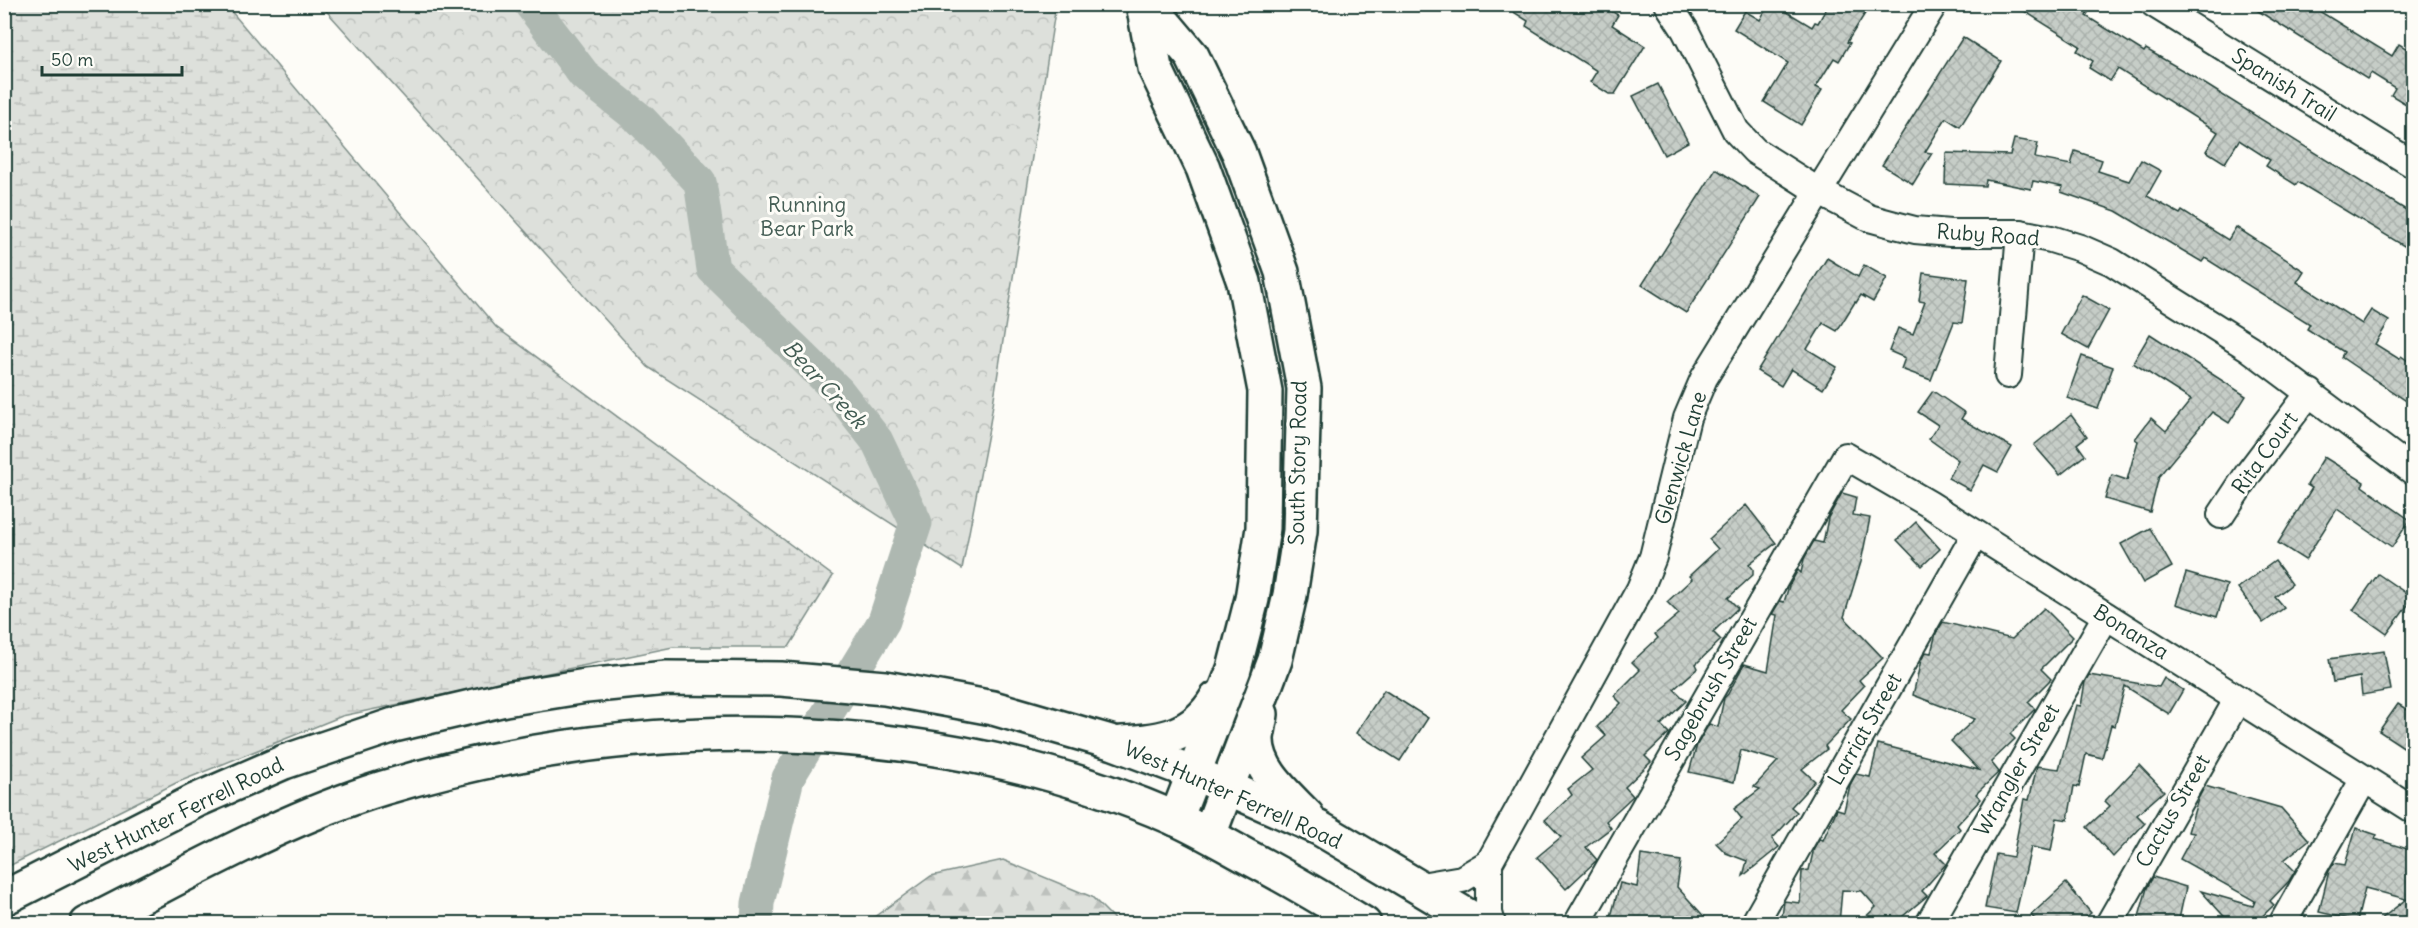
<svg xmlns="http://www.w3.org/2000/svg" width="2418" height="928" viewBox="0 0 2418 928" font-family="Delius,sans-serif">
  <defs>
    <pattern id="forest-firs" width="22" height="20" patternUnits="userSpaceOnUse" patternTransform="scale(1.5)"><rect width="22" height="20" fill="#dde0db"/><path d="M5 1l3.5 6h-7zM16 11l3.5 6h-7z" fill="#bdc1bd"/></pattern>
    <pattern id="wetland-marsh" width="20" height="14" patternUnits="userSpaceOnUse" patternTransform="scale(1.5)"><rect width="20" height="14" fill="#dde0db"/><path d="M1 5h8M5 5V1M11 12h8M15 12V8" fill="none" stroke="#bdc1bd"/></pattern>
    <pattern id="park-crowns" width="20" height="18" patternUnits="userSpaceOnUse" patternTransform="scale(1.5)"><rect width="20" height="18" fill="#dde0db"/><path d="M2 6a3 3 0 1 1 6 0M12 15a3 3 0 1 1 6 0" fill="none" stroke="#bdc1bd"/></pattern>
    <pattern id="building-cross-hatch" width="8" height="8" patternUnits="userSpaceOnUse" patternTransform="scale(1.5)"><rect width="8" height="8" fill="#c6cdc7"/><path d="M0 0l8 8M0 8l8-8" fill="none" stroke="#aab1ac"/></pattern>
  </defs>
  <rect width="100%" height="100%" fill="#fdfcf7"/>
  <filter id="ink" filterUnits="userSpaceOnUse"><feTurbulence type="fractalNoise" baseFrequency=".0167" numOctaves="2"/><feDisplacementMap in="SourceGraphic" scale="12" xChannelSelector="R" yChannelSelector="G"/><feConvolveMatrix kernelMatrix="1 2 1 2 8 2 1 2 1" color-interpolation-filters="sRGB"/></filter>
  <g filter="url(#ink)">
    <path fill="url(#forest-firs)" stroke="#7e8e88" stroke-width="1.5" d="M1003,860L1092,897L1118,923H866L931,876Z"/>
    <path fill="url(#wetland-marsh)" stroke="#7e8e88" stroke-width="1.5" d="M5,4L226,5L496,327L833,576L789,647H673L342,716L176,783L5,868Z"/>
    <path fill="url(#park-crowns)" stroke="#7e8e88" stroke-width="1.5" d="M321,5H1056L990,423L962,569L648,367Z"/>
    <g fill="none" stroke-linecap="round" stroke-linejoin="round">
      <path stroke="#aeb8b1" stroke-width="33" d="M530,4L584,75L640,119L700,182L713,269L838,391L877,441L916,523L884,621L788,778L758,903L757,924"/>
    </g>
    <g fill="url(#building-cross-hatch)" stroke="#1f3d34" stroke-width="1.5">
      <path d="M1501,4H1600L1618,15L1612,25L1645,46L1615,94H1609L1590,82L1597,71L1526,26L1528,21Z"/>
      <path d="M1769,4H1774L1812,27L1815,22L1818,23L1829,4H1871L1847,42L1850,43L1839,61L1834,58L1816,87L1822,90L1801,125L1764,102L1788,63L1734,29L1745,11L1760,20Z"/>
      <path d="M2013,4H2074L2088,13L2086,16L2144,52L2146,49L2189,74L2414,215V252L2298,182L2296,185L2266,166L2270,160L2239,140L2225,163L2206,151L2218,132L2118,69L2110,81L2089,68L2093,61L2077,51L2080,46Z"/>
      <path d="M2247,4H2308L2392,56L2399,44L2414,53V109L2391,95L2395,88L2371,73L2367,79Z"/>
      <path d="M1963,37L2001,61L1960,127L1946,118L1925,152L1932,153L1913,184L1882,165Z"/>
      <path d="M1658,84L1688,142L1664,155L1633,96Z"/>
      <path d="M2014,139L2038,143L2035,158L2071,165L2075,151L2102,160L2098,171L2129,181L2141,160L2161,171L2147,196L2180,214L2182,211L2228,240L2236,227L2304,271L2297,282L2362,324L2371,310L2389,321L2375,344L2399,359L2401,356L2414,365V406L2341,357L2344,352L2307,329L2310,324L2205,258L2202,262L2116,211L2061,192L2063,187L2033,181L2031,189L1986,180L1985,186L1945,184L1946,153L2010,155Z"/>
      <path d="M1716,169L1760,197L1686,313L1642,285Z"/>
      <path d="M1827,258L1858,277L1864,265L1887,278L1873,302L1861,295L1856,303L1855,302L1837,331L1823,323L1807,349L1837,367L1823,389L1791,369L1781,386L1757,371Z"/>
      <path d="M1923,273L1968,279L1962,323L1954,322L1931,380L1901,369L1905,358L1889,351L1898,328L1913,334L1925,302L1919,301Z"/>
      <path d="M2082,295L2109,310L2088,349L2061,334Z"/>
      <path d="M2150,334L2246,396L2229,423L2212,412L2159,476L2150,512L2105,499L2112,475L2127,480L2138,441L2135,439L2151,418L2166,431L2191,400L2133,363Z"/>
      <path d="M2082,356L2113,367L2098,409L2067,398Z"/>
      <path d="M1933,391L1965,413L1961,419L2012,447L1998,472L1984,465L1970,490L1948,478L1958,460L1929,439L1938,425L1918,412Z"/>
      <path d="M2071,415L2087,436L2077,444L2085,455L2060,475L2034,445Z"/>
      <path d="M2324,457L2364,482L2362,486L2410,520L2392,547L2337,509L2305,560L2278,543L2312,488L2307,485Z"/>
      <path d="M1842,493L1856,497L1853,515L1870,518L1861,562L1844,617L1883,658L1859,680L1864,686L1841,710L1851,719L1825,746L1827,749L1802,769L1815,781L1791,807L1797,812L1772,839L1779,847L1743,876L1747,861L1726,853L1716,843L1742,819L1734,809L1760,789L1754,787L1778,761L1741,750L1734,782L1689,772L1697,745L1709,724L1718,727L1724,698L1728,694L1744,664L1768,671L1777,615L1772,614L1780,601L1784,602L1789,586L1798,570L1801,573L1804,559L1814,541L1823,543L1828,518Z"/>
      <path d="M1746,505L1776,543L1749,564L1753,569V575L1728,598L1738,608L1713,632L1721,640L1696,664L1698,668L1674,689L1686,701L1661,725L1669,733L1645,756L1651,762L1625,787L1633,796L1606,821L1611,828L1586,847L1597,860L1566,889L1537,857L1561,837L1545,820L1572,795L1568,789L1592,770L1581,758L1606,736L1597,727L1621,703L1614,696L1640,670L1632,662L1658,638L1655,634L1679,614L1667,602L1692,579L1689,576L1718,549L1709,539Z"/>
      <path d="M1916,522L1940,549L1922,566L1897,540Z"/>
      <path d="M2150,528L2172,567L2143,583L2121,544Z"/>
      <path d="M2275,561L2292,584L2275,597L2284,608L2263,623L2238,588Z"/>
      <path d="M2186,573L2227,585L2217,617L2176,604Z"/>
      <path d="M2378,574L2413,598L2387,634L2353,610Z"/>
      <path d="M2044,608L2073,637L2041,669L2051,679L2028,702L2035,709L2010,734L2015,739L1991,762L1999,772L1976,794L1981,799L1957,825L1960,829L1935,853L1946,864L1922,891L1927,896L1902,917L1907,924H1858L1876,907L1862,891L1842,890L1839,924L1782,917L1784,901L1800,903L1802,871L1809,870L1814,848L1819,839L1823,840L1837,809L1844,811L1850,785L1856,774L1870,777L1878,744L1979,770L1951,741L1975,719L1913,695L1921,660L1926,652L1931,653L1936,633L1943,622L2012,639Z"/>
      <path d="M2384,651L2391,690L2362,695L2360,677L2333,682L2329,659Z"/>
      <path d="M2089,675L2159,687L2164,678L2183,690L2169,714L2125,686L2115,726L2111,725L2102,758L2086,754L2079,787L2074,786L2068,820L2057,818L2051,851L2031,847L2016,913L1985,908L1996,854L2013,857L2024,799L2029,800L2037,766L2059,769L2076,705L2081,706L2085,682Z"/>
      <path d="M1384,690L1428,718L1400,761L1356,733Z"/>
      <path d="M2398,704L2414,714V754L2379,731Z"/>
      <path d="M2139,765L2164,791L2137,815L2145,823L2113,857L2087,827L2110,806L2105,801Z"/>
      <path d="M2205,786L2281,808L2309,840L2284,860L2295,871L2289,881L2270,901L2274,905L2254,924H2231L2201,891L2253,906L2255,901L2180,859L2194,833L2188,832L2198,799Z"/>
      <path d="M2356,828L2377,835L2375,839L2414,851V924H2375L2406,899L2365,888L2357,921L2319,912L2329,871L2334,863L2345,865Z"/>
      <path d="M1641,855L1681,861L1677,887L1711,924H1609L1620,883L1637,887Z"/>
      <path d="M2153,877L2186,887L2178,924H2137L2147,888Z"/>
      <path d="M2066,883L2091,913L2078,924H2039L2031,915Z"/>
    </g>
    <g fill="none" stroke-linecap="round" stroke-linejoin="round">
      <defs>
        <g id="minor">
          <path d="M1668,4L1685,30L1736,131L1755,151L1818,191L1869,218L1895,225L1915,230L1950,233H2020L2051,239L2080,248L2112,262L2249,348L2414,472"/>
          <path d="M2154,4L2414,165"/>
          <path d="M2008,375L2020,233"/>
          <path d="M2221,515L2248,474L2310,392"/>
          <path d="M1421,886L1462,879L1489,863"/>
          <path d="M1492,924L1489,913V863L1640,589L1653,557L1687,418L1704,378L1934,4"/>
          <path d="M1577,924L1846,456L1929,504L2414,810"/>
          <path d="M1754,924L1975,535"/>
          <path d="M1929,924L2106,616"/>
          <path d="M2109,924L2238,699"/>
          <path d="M2282,924L2364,779"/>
        </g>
        <g id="major">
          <path d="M1143,4L1155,68L1203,168L1244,282L1265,391L1263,528L1252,599L1234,669L1176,819"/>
          <path d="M1148,4L1192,56L1239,153L1282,272L1304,388L1300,531L1290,595L1275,660L1209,835"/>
          <path d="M1261,714C1260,722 1258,730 1257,738C1256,770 1287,795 1307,816"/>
          <path d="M1122,743C1162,741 1194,736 1216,699"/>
          <path d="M4,898L197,800L284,762L394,725L505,699L586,686L667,678L781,679L885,688L993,708L1114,743L1194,773L1319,828L1481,924"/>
          <path d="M87,924C184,876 279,820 383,788C636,712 929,712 1174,818C1199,829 1222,843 1246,856C1286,877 1325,900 1364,924"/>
        </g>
      </defs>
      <use href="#minor" stroke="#1f3d34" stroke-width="30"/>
      <use href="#major" stroke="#1f3d34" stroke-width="38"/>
      <use href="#minor" stroke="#fdfcf7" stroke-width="26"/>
      <use href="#major" stroke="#fdfcf7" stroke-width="33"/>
    </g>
  </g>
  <g text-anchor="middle" stroke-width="6" stroke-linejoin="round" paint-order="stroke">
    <g font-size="21" fill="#1f3d34" stroke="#fdfcf7">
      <text transform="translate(2284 85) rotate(32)" y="7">Spanish Trail</text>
      <text transform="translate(1988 235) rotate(4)" y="7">Ruby Road</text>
      <text transform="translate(2265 453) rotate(-54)" y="7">Rita Court</text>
      <text transform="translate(1681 458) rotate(-74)" y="7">Glenwick Lane</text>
      <text transform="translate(1298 463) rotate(-89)" y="7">South Story Road</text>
      <text transform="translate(2131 632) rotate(32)" y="7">Bonanza</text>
      <text transform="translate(1711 689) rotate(-60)" y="7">Sagebrush Street</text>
      <text transform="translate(1865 729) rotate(-60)" y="7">Larriat Street</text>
      <text transform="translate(2017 770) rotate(-60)" y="7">Wrangler Street</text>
      <text transform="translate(1233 795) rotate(24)" y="7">West Hunter Ferrell Road</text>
      <text transform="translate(2173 811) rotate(-60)" y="7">Cactus Street</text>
      <text transform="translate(176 815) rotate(-26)" y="7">West Hunter Ferrell Road</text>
    </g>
    <g font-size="21" fill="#455e55" stroke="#fdfcf7">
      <text x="807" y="212">Running<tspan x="807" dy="24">Bear Park</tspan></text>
    </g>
    <g font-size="22" font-style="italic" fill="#435c53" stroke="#fdfcf7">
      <text transform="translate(825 384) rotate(47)" y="8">Bear Creek</text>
    </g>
  </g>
  <rect width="2418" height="928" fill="none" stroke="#fdfcf7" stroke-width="24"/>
  <rect x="12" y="12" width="2394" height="904" fill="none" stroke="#1f3d34" stroke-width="2" filter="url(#ink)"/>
  <path d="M42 66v9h140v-9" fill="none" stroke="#1f3d34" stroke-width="3"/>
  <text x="51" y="66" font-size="18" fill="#1f3d34" stroke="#fdfcf7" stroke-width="4.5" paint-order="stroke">50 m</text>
</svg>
